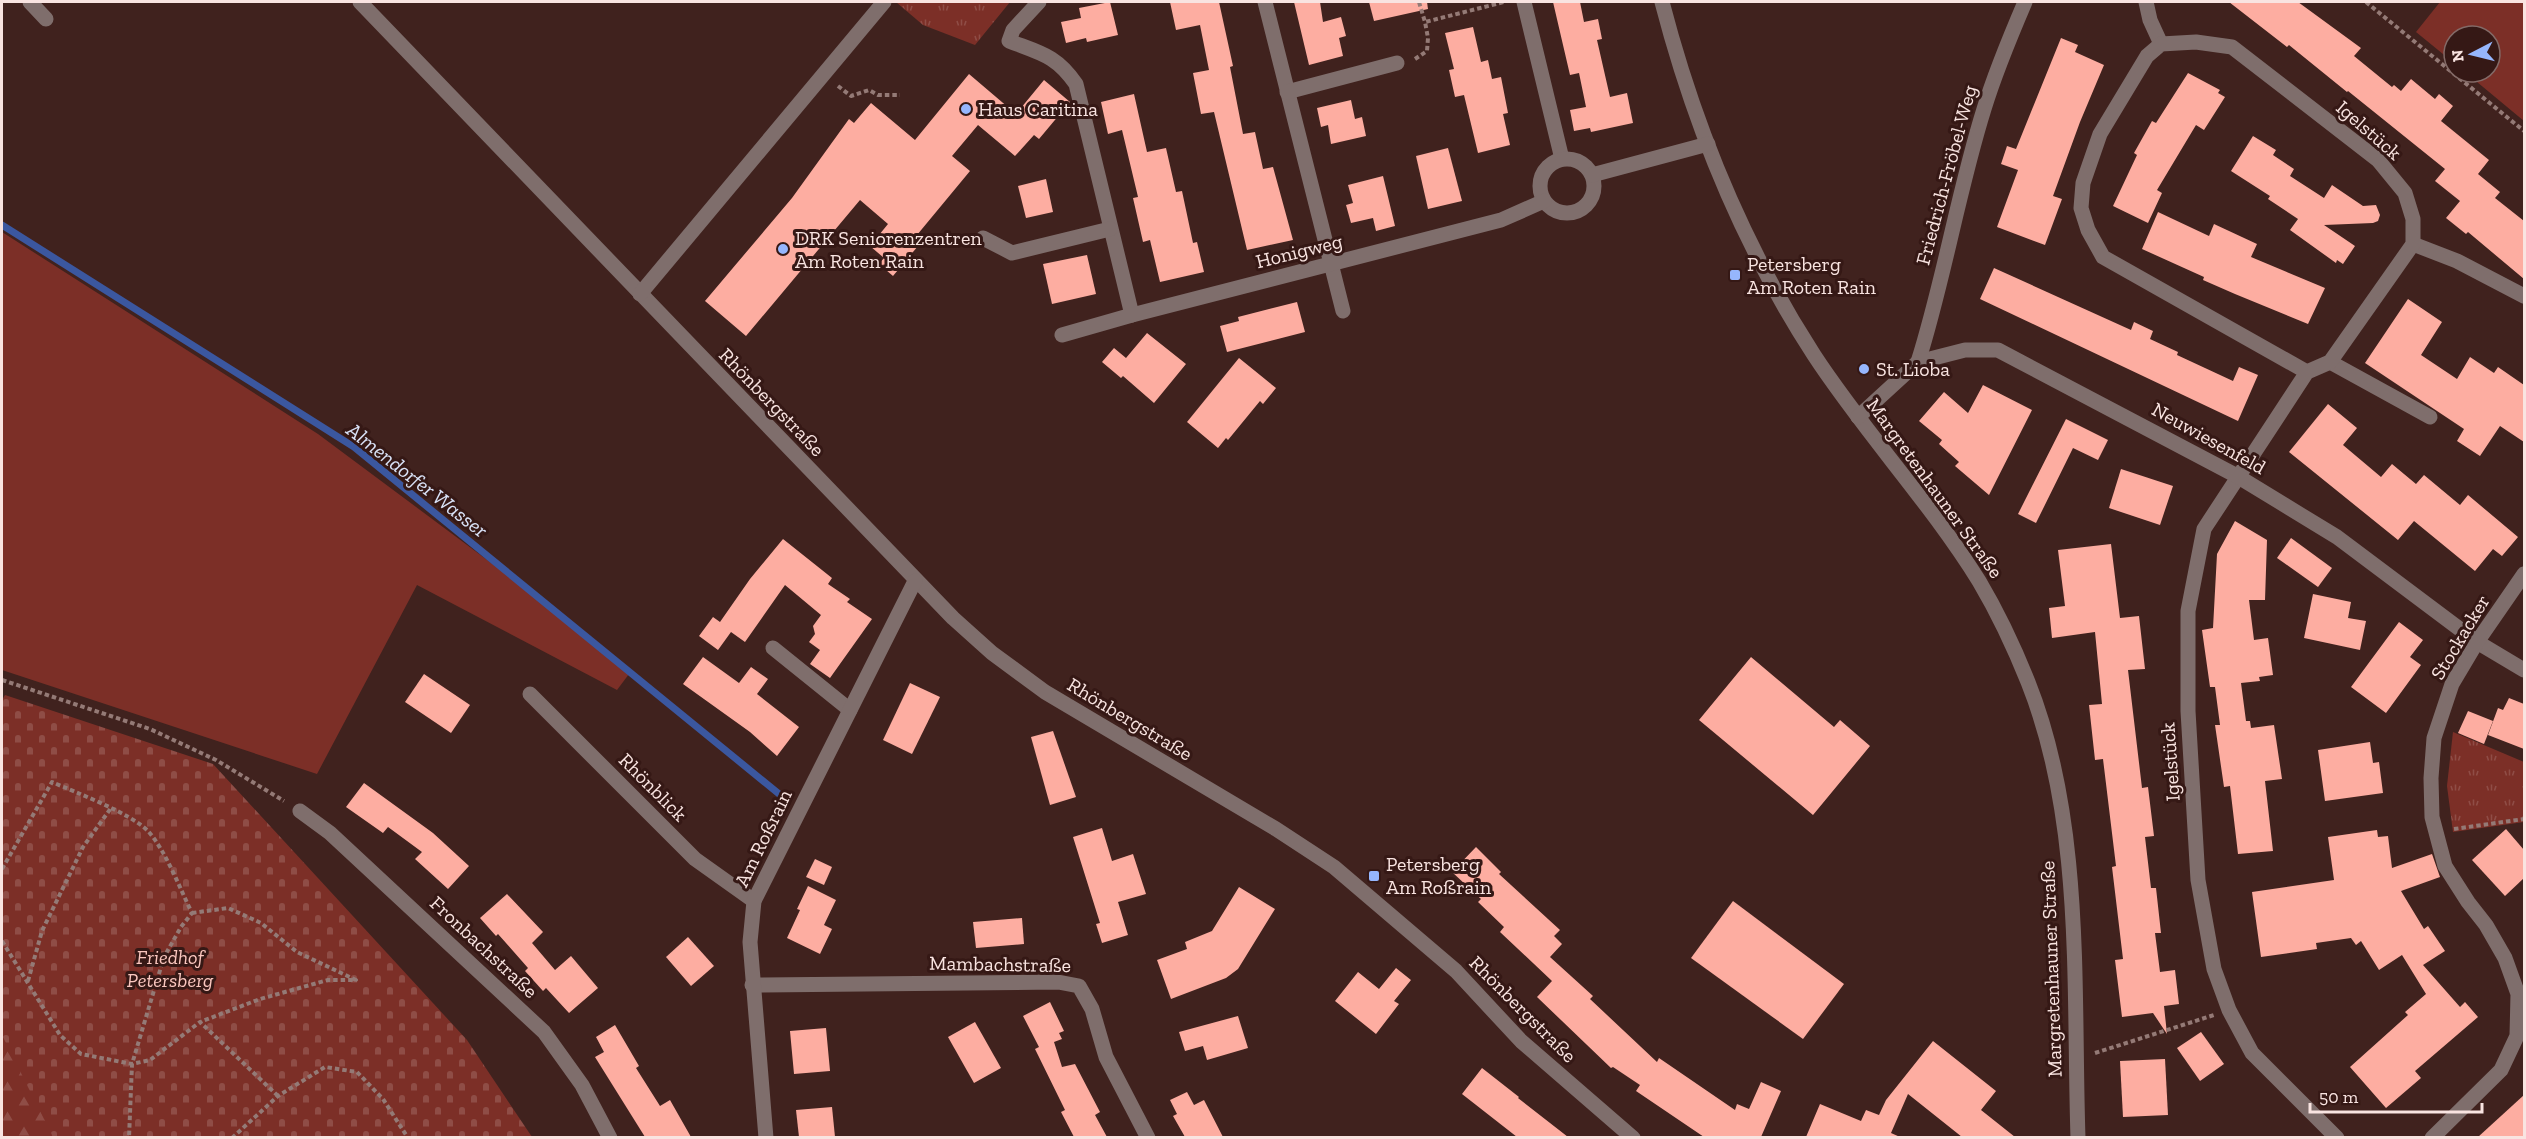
<svg xmlns="http://www.w3.org/2000/svg" width="2526" height="1139" viewBox="0 0 2526 1139" font-family="'Zilla Slab',serif">
  <defs>
    <pattern id="forest-firs" width="22" height="20" patternUnits="userSpaceOnUse" patternTransform="scale(1.5)"><rect width="22" height="20" fill="#7c2f27"/><path d="M5 1l3.5 6h-7zM16 11l3.5 6h-7z" fill="#8f4d46"/></pattern>
    <pattern id="cemetery-stones" width="16" height="16" patternUnits="userSpaceOnUse" patternTransform="scale(1.5)"><rect width="16" height="16" fill="#7c2f27"/><path d="M2 7V4a2 2 0 0 1 4 0v3zM10 15v-3a2 2 0 0 1 4 0v3z" fill="#8f4d46"/></pattern>
    <pattern id="park-tufts" width="24" height="20" patternUnits="userSpaceOnUse" patternTransform="scale(1.5)"><rect width="24" height="20" fill="#7c2f27"/><path d="M3 7l-1-3M5 7V3M7 7l1-3M15 17l-1-3M17 17v-4M19 17l1-3" fill="none" stroke="#8f4d46"/></pattern>
  </defs>
  <rect width="100%" height="100%" fill="#40221e"/>
  <g fill="#7c2f27">
    <path d="M2440,2H2524V121L2465,72H2490V36H2454V63L2416,32Z"/>
    <path d="M2,232L318,434L541,600L629,674L617,690L417,585L317,774L2,670Z"/>
  </g>
  <path fill="url(#forest-firs)" d="M2,1026L56,1137H2Z"/>
  <path fill="url(#cemetery-stones)" d="M5,695L213,764L467,1040L532,1137H53L2,1035V700Z"/>
  <g fill="url(#park-tufts)">
    <path d="M896,2H1010L975,45L923,25Z"/>
    <path d="M2453,732L2524,762V822L2453,832L2447,786Z"/>
  </g>
  <g fill="none" stroke-linecap="round" stroke-linejoin="round">
    <path stroke="#3b579f" stroke-width="7" d="M2,225L354,447L784,798"/>
  </g>
  <g fill="#fdada1">
    <path d="M1110,2L1118,35L1087,42L1086,38L1066,43L1061,22L1081,18L1079,8Z"/>
    <path d="M1170,2H1219L1233,66L1230,67L1243,134L1255,132L1263,169L1273,167L1293,240L1247,250L1214,112L1201,114L1193,73L1209,70L1200,25L1176,30Z"/>
    <path d="M1294,2H1320L1323,22L1341,17L1346,36L1339,38L1343,56L1309,65Z"/>
    <path d="M1369,2H1427L1428,9L1374,21Z"/>
    <path d="M1553,2H1580L1584,22L1598,19L1602,39L1597,40L1610,97L1627,93L1633,123L1591,132L1590,128L1574,131L1570,110L1586,107L1579,73L1570,75Z"/>
    <path d="M2229,2H2298L2361,48L2354,56L2392,87L2394,85L2401,91L2411,79L2435,99L2439,94L2453,106L2441,121L2489,160L2478,174L2500,192L2495,198L2524,221V279L2468,232L2466,234L2446,218L2460,201L2435,181L2445,169L2348,91L2347,92L2289,45L2287,47Z"/>
    <path d="M1473,27L1481,62L1488,60L1492,79L1501,77L1508,113L1503,114L1510,145L1478,153L1464,95L1455,97L1449,70L1454,69L1445,33Z"/>
    <path d="M2061,38L2078,45L2075,52L2104,65L2080,122L2053,196L2062,199L2045,245L1997,227L2018,170L2001,164L2007,146L2016,149Z"/>
    <path d="M2188,73L2220,90L2218,93L2225,97L2204,130L2196,125L2157,190L2162,193L2148,223L2113,206L2137,155L2134,153L2152,121L2156,123Z"/>
    <path d="M969,74L1016,114L1044,80L1070,102L1039,139L1034,135L1015,156L978,125L952,156L970,171L917,235L923,240L893,276L879,264L884,258L870,246L888,224L860,200L746,336L705,301L792,198L849,119L854,123L871,103L915,140Z"/>
    <path d="M1134,94L1147,152L1166,148L1176,192L1182,191L1193,243L1197,242L1204,272L1160,282L1150,240L1143,242L1133,198L1138,197L1122,130L1108,134L1101,102Z"/>
    <path d="M1351,100L1355,119L1362,117L1366,136L1331,144L1328,125L1321,127L1317,108Z"/>
    <path d="M2253,136L2276,150L2273,155L2294,169L2290,176L2324,198L2332,185L2363,206L2376,205L2380,215L2378,221L2373,223L2324,225L2355,246L2343,264L2337,260L2336,263L2290,230L2298,219L2268,199L2270,196L2231,171Z"/>
    <path d="M1448,148L1462,201L1428,209L1416,156Z"/>
    <path d="M1383,176L1395,226L1376,231L1373,218L1351,223L1346,205L1353,203L1348,185Z"/>
    <path d="M1046,179L1053,212L1026,218L1018,186Z"/>
    <path d="M2158,212L2209,236L2214,224L2257,244L2251,257L2325,288L2308,324L2235,294L2203,280L2204,277L2142,249Z"/>
    <path d="M1087,255L1096,294L1052,304L1043,264Z"/>
    <path d="M1994,268L2131,330L2134,322L2153,331L2150,339L2178,352L2177,355L2233,381L2239,367L2258,375L2238,421L1980,299Z"/>
    <path d="M2408,299L2442,322L2421,355L2457,379L2470,357L2494,373L2498,367L2524,385V442L2500,426L2480,456L2457,441L2464,429L2365,363Z"/>
    <path d="M1297,302L1305,332L1227,352L1220,326L1239,321L1238,317Z"/>
    <path d="M1147,333L1186,364L1154,403L1123,376L1121,378L1102,362L1114,348L1126,358Z"/>
    <path d="M1239,358L1276,388L1263,404L1260,401L1228,440L1226,438L1218,448L1187,422Z"/>
    <path d="M1983,385L2032,410L1989,495L1955,466L1959,462L1939,444L1942,440L1919,421L1944,392L1968,413Z"/>
    <path d="M2328,404L2357,428L2343,445L2381,477L2392,464L2416,484L2424,475L2460,505L2468,495L2518,537L2502,556L2493,549L2475,571L2414,521L2398,540L2289,452Z"/>
    <path d="M2066,419L2108,440L2098,460L2073,448L2036,523L2018,514Z"/>
    <path d="M2121,469L2173,486L2160,525L2109,508Z"/>
    <path d="M2235,521L2267,540L2265,600H2249L2254,640L2268,638L2273,675L2259,677L2260,681L2241,683L2246,721H2250L2251,728L2274,725L2282,779L2265,781L2273,851L2238,854L2230,786L2224,787L2215,725H2220L2215,687H2210L2202,630L2213,628L2217,554Z"/>
    <path d="M2291,538L2332,568L2318,587L2277,558Z"/>
    <path d="M783,539L832,578L828,584L850,599L847,602L872,619L830,678L810,664L820,650L809,642L815,634L813,626L821,615L785,585L745,642L731,632L718,650L699,636L713,617L720,622L750,579Z"/>
    <path d="M2111,544L2120,618L2139,616L2145,669L2128,670L2142,788L2148,787L2154,836L2145,837L2151,888H2156L2161,933H2155L2160,972L2175,970L2179,1004L2164,1006L2167,1034L2153,1013L2122,1017L2115,960L2123,959L2112,867L2116,866L2103,759L2095,760L2089,705L2102,704L2095,632L2052,638L2049,608L2065,606L2058,550Z"/>
    <path d="M2313,594L2351,602L2348,618L2366,621L2360,650L2304,638Z"/>
    <path d="M2399,622L2423,640L2410,657L2421,665L2386,713L2351,687Z"/>
    <path d="M703,657L739,683L751,667L768,679L757,694L799,727L777,756L750,732L683,684Z"/>
    <path d="M1751,657L1834,727L1840,720L1870,746L1813,815L1699,720Z"/>
    <path d="M424,674L470,705L451,733L405,702Z"/>
    <path d="M910,683L940,697L912,754L883,740Z"/>
    <path d="M2509,698L2524,704V749L2488,735L2498,708L2503,710Z"/>
    <path d="M2468,711L2493,721L2484,744L2458,733Z"/>
    <path d="M1053,731L1076,797L1050,805L1031,737Z"/>
    <path d="M2370,742L2373,763L2379,762L2383,793L2325,801L2318,750Z"/>
    <path d="M364,783L433,833L469,866L448,889L415,859L422,852L388,827L383,833L346,807Z"/>
    <path d="M1102,828L1112,861L1133,854L1146,894L1118,902L1128,935L1102,943L1096,924L1100,923L1073,837Z"/>
    <path d="M2506,829L2524,850V878L2505,896L2472,860Z"/>
    <path d="M2377,830L2378,837L2388,836L2392,868L2432,854L2440,877L2401,891L2424,929L2428,926L2445,951L2423,965L2460,1007L2465,1002L2478,1017L2415,1071L2421,1078L2386,1108L2350,1067L2408,1015L2405,1012L2426,994L2402,955L2379,970L2361,941L2356,945L2351,938L2316,943L2317,949L2261,957L2252,892L2334,880L2328,837Z"/>
    <path d="M1476,847L1501,872L1499,874L1560,930L1554,936L1562,944L1550,957L1593,996L1590,999L1657,1062L1659,1058L1735,1110L1737,1104L1749,1109L1761,1082L1781,1091L1761,1137H1704L1636,1091L1640,1085L1613,1067L1611,1068L1537,997L1552,981L1500,932L1504,927L1478,902L1481,899L1452,872Z"/>
    <path d="M815,859L832,867L824,885L806,877Z"/>
    <path d="M808,886L836,900L824,925L832,929L820,954L787,938L800,910L797,909Z"/>
    <path d="M1239,887L1275,909L1238,969L1226,978L1171,999L1157,960L1187,949L1185,942L1212,931Z"/>
    <path d="M507,894L543,932L532,943L555,970L571,956L598,988L569,1013L546,988L543,991L525,971L528,968L498,934L496,936L480,918Z"/>
    <path d="M1733,901L1844,984L1803,1039L1691,958Z"/>
    <path d="M1022,918L1024,944L976,948L973,922Z"/>
    <path d="M688,937L714,966L691,986L666,957Z"/>
    <path d="M1396,968L1411,980L1394,1001L1399,1004L1376,1034L1335,1001L1358,972L1379,989Z"/>
    <path d="M1050,1002L1064,1031L1059,1033L1062,1039L1054,1042L1062,1067L1075,1064L1100,1112L1095,1115L1107,1137H1074L1061,1112L1065,1110L1035,1049L1039,1047L1023,1016Z"/>
    <path d="M1238,1016L1248,1048L1207,1060L1203,1046L1185,1051L1179,1032Z"/>
    <path d="M975,1022L1001,1068L974,1083L948,1037Z"/>
    <path d="M615,1025L639,1066L636,1068L660,1106L670,1100L691,1137H645L595,1057L604,1052L596,1037Z"/>
    <path d="M826,1028L830,1071L794,1074L790,1031Z"/>
    <path d="M2201,1032L2224,1064L2200,1081L2177,1048Z"/>
    <path d="M1933,1041L1996,1091L1981,1110L2015,1137H1962L1908,1094L1891,1133L1900,1137H1806L1820,1104L1861,1121L1866,1110L1879,1115L1886,1100Z"/>
    <path d="M2165,1059L2168,1115L2123,1117L2120,1061Z"/>
    <path d="M1482,1068L1519,1097L1518,1098L1568,1137H1517L1462,1094Z"/>
    <path d="M1187,1092L1194,1105L1204,1100L1223,1137H1185L1173,1116L1177,1114L1170,1100Z"/>
    <path d="M2524,1095V1137H2478Z"/>
    <path d="M832,1107L835,1137H799L796,1110Z"/>
  </g>
  <g fill="none" stroke-linecap="round" stroke-linejoin="round">
    <g stroke="#947a76" stroke-width="4" stroke-dasharray="4.5 3" stroke-linecap="butt">
      <path d="M1419,2L1425,22"/>
      <path d="M2366,2L2524,131"/>
      <path d="M1415,59L1427,51L1428,38L1425,22L1504,2"/>
      <path d="M838,86L851,96L869,90L878,95H900"/>
      <path d="M2,680L150,729L216,760L284,801"/>
      <path d="M2454,829L2524,819"/>
      <path d="M2,869L52,782C77,793 130,813 148,831C166,851 180,889 192,913L181,927L164,957L132,1064L129,1138"/>
      <path d="M192,913L228,908L261,923L297,952L356,980H328L260,999L200,1022"/>
      <path d="M2,941L60,1035L81,1054L132,1064L150,1060L200,1022L278,1096"/>
      <path d="M28,981L42,931L83,847L111,808"/>
      <path d="M2095,1053L2214,1015"/>
      <path d="M232,1138L278,1096L325,1067L357,1072L383,1099L408,1138"/>
    </g>
    <g stroke="#7f6e6c" stroke-width="15">
      <path d="M30,2L46,19"/>
      <path d="M360,2L953,618L992,653L1045,692L1276,829L1334,867L1456,971L1521,1041L1633,1138"/>
      <path d="M1039,2L1013,30L1009,41C1040,53 1056,55 1076,84L1132,315"/>
      <path d="M1265,2L1343,311"/>
      <path d="M1524,2L1562,159"/>
      <path d="M1662,2C1694,125 1744,247 1814,355C1865,433 1930,502 1979,581C1998,613 2014,647 2028,682C2084,822 2073,989 2078,1138"/>
      <path d="M2146,2L2150,20L2161,44"/>
      <path d="M1287,92L1397,63"/>
      <circle cx="1567" cy="186" r="27"/>
      <path d="M1592,175L1708,144"/>
      <path d="M983,238L1012,253L1110,229"/>
      <path d="M2413,244L2457,261L2524,296"/>
      <path d="M640,294L884,2"/>
      <path d="M1062,335L1132,315L1501,220L1544,201"/>
      <path d="M1918,362C1944,280 1958,192 1984,109C1995,73 2010,37 2025,2"/>
      <path d="M2330,362L2430,417"/>
      <path d="M2307,372L2103,257L2088,230L2081,208L2083,183L2100,134L2147,56L2161,44L2196,42L2232,47L2378,160L2405,193L2413,219V244L2330,362L2307,372L2204,529L2188,611V711L2198,880L2214,969L2229,1010L2252,1053L2337,1138"/>
      <path d="M1858,417L1918,362L1965,350H1998L2237,476L2337,537L2477,642L2524,670"/>
      <path d="M773,648L850,710"/>
      <path d="M530,694L695,859L754,901"/>
      <path d="M300,811L330,833L544,1032L582,1085L610,1138"/>
      <path d="M752,985L1058,982L1079,986L1092,1009L1106,1057L1148,1138"/>
      <path d="M766,1138L750,942L754,901L915,581"/>
      <path d="M2432,1138L2501,1070L2517,1036L2518,994L2505,958L2486,925L2468,902L2445,866L2432,817L2431,778L2434,738L2452,684L2477,642L2524,574"/>
    </g>
  </g>
  <g fill="#96b6fd" stroke="#351815" stroke-width="2">
    <circle cx="966" cy="109" r="6"/>
    <circle cx="783" cy="249" r="6"/>
    <rect x="1729" y="269" width="12" height="12" rx="3"/>
    <circle cx="1864" cy="369" r="6"/>
    <rect x="1368" y="870" width="12" height="12" rx="3"/>
  </g>
  <g text-anchor="middle" stroke-width="6" stroke-linejoin="round" paint-order="stroke">
    <g font-size="20" fill="#f9e4e1" stroke="#351815" text-anchor="start">
      <text x="978" y="116">Haus Caritina</text>
      <text x="795" y="245">DRK Seniorenzentren<tspan x="795" dy="23">Am Roten Rain</tspan></text>
      <text x="1747" y="271">Petersberg<tspan x="1747" dy="23">Am Roten Rain</tspan></text>
      <text x="1876" y="376">St. Lioba</text>
      <text x="1386" y="871">Petersberg<tspan x="1386" dy="23">Am Roßrain</tspan></text>
    </g>
    <g font-size="20" fill="#f9e4e1" stroke="#351815">
      <text transform="translate(2369 130) rotate(41)" y="7">Igelstück</text>
      <text transform="translate(1946 175) rotate(-75)" y="7">Friedrich-Fröbel-Weg</text>
      <text transform="translate(1299 251) rotate(-14)" y="7">Honigweg</text>
      <text transform="translate(772 402) rotate(46)" y="7">Rhönbergstraße</text>
      <text transform="translate(2209 438) rotate(29)" y="7">Neuwiesenfeld</text>
      <text transform="translate(1935 488) rotate(54)" y="7">Margretenhauner Straße</text>
      <text transform="translate(2460 637) rotate(-59)" y="7">Stockacker</text>
      <text transform="translate(1130 719) rotate(31)" y="7">Rhönbergstraße</text>
      <text transform="translate(2170 762) rotate(-94)" y="7">Igelstück</text>
      <text transform="translate(653 787) rotate(45)" y="7">Rhönblick</text>
      <text transform="translate(763 838) rotate(-64)" y="7">Am Roßrain</text>
      <text transform="translate(484 947) rotate(43)" y="7">Fronbachstraße</text>
      <text transform="translate(1000 964) rotate(1)" y="7">Mambachstraße</text>
      <text transform="translate(2051 969) rotate(-92)" y="7">Margretenhauner Straße</text>
      <text transform="translate(1523 1009) rotate(45)" y="7">Rhönbergstraße</text>
    </g>
    <g font-size="20" font-style="italic" fill="#fbc7bf" stroke="#351815">
      <text x="170" y="964">Friedhof<tspan x="170" dy="23">Petersberg</tspan></text>
    </g>
    <g font-size="21" font-style="italic" fill="#d9e2f7" stroke="#351815">
      <text transform="translate(417 480) rotate(38)" y="7">Almendorfer Wasser</text>
    </g>
  </g>
  <rect width="2526" height="1139" fill="none" stroke="#f9e4e1" stroke-width="6"/>
  <g transform="translate(2472 54) rotate(263)"><circle r="28" fill="#351815" stroke="#836a67" stroke-width="1.5"/>
  <path d="M0-4.5L10 22L0 15L-10 22Z" fill="#96b6fd"/>
  <text y="-9" font-size="16" font-weight="bold" text-anchor="middle" fill="#f9e4e1">N</text>
  </g>
  <path d="M2310 1103v9h172v-9" fill="none" stroke="#f9e4e1" stroke-width="3"/>
  <text x="2319" y="1103" font-size="18" fill="#f9e4e1" stroke="#351815" stroke-width="4.5" paint-order="stroke">50 m</text>
</svg>
